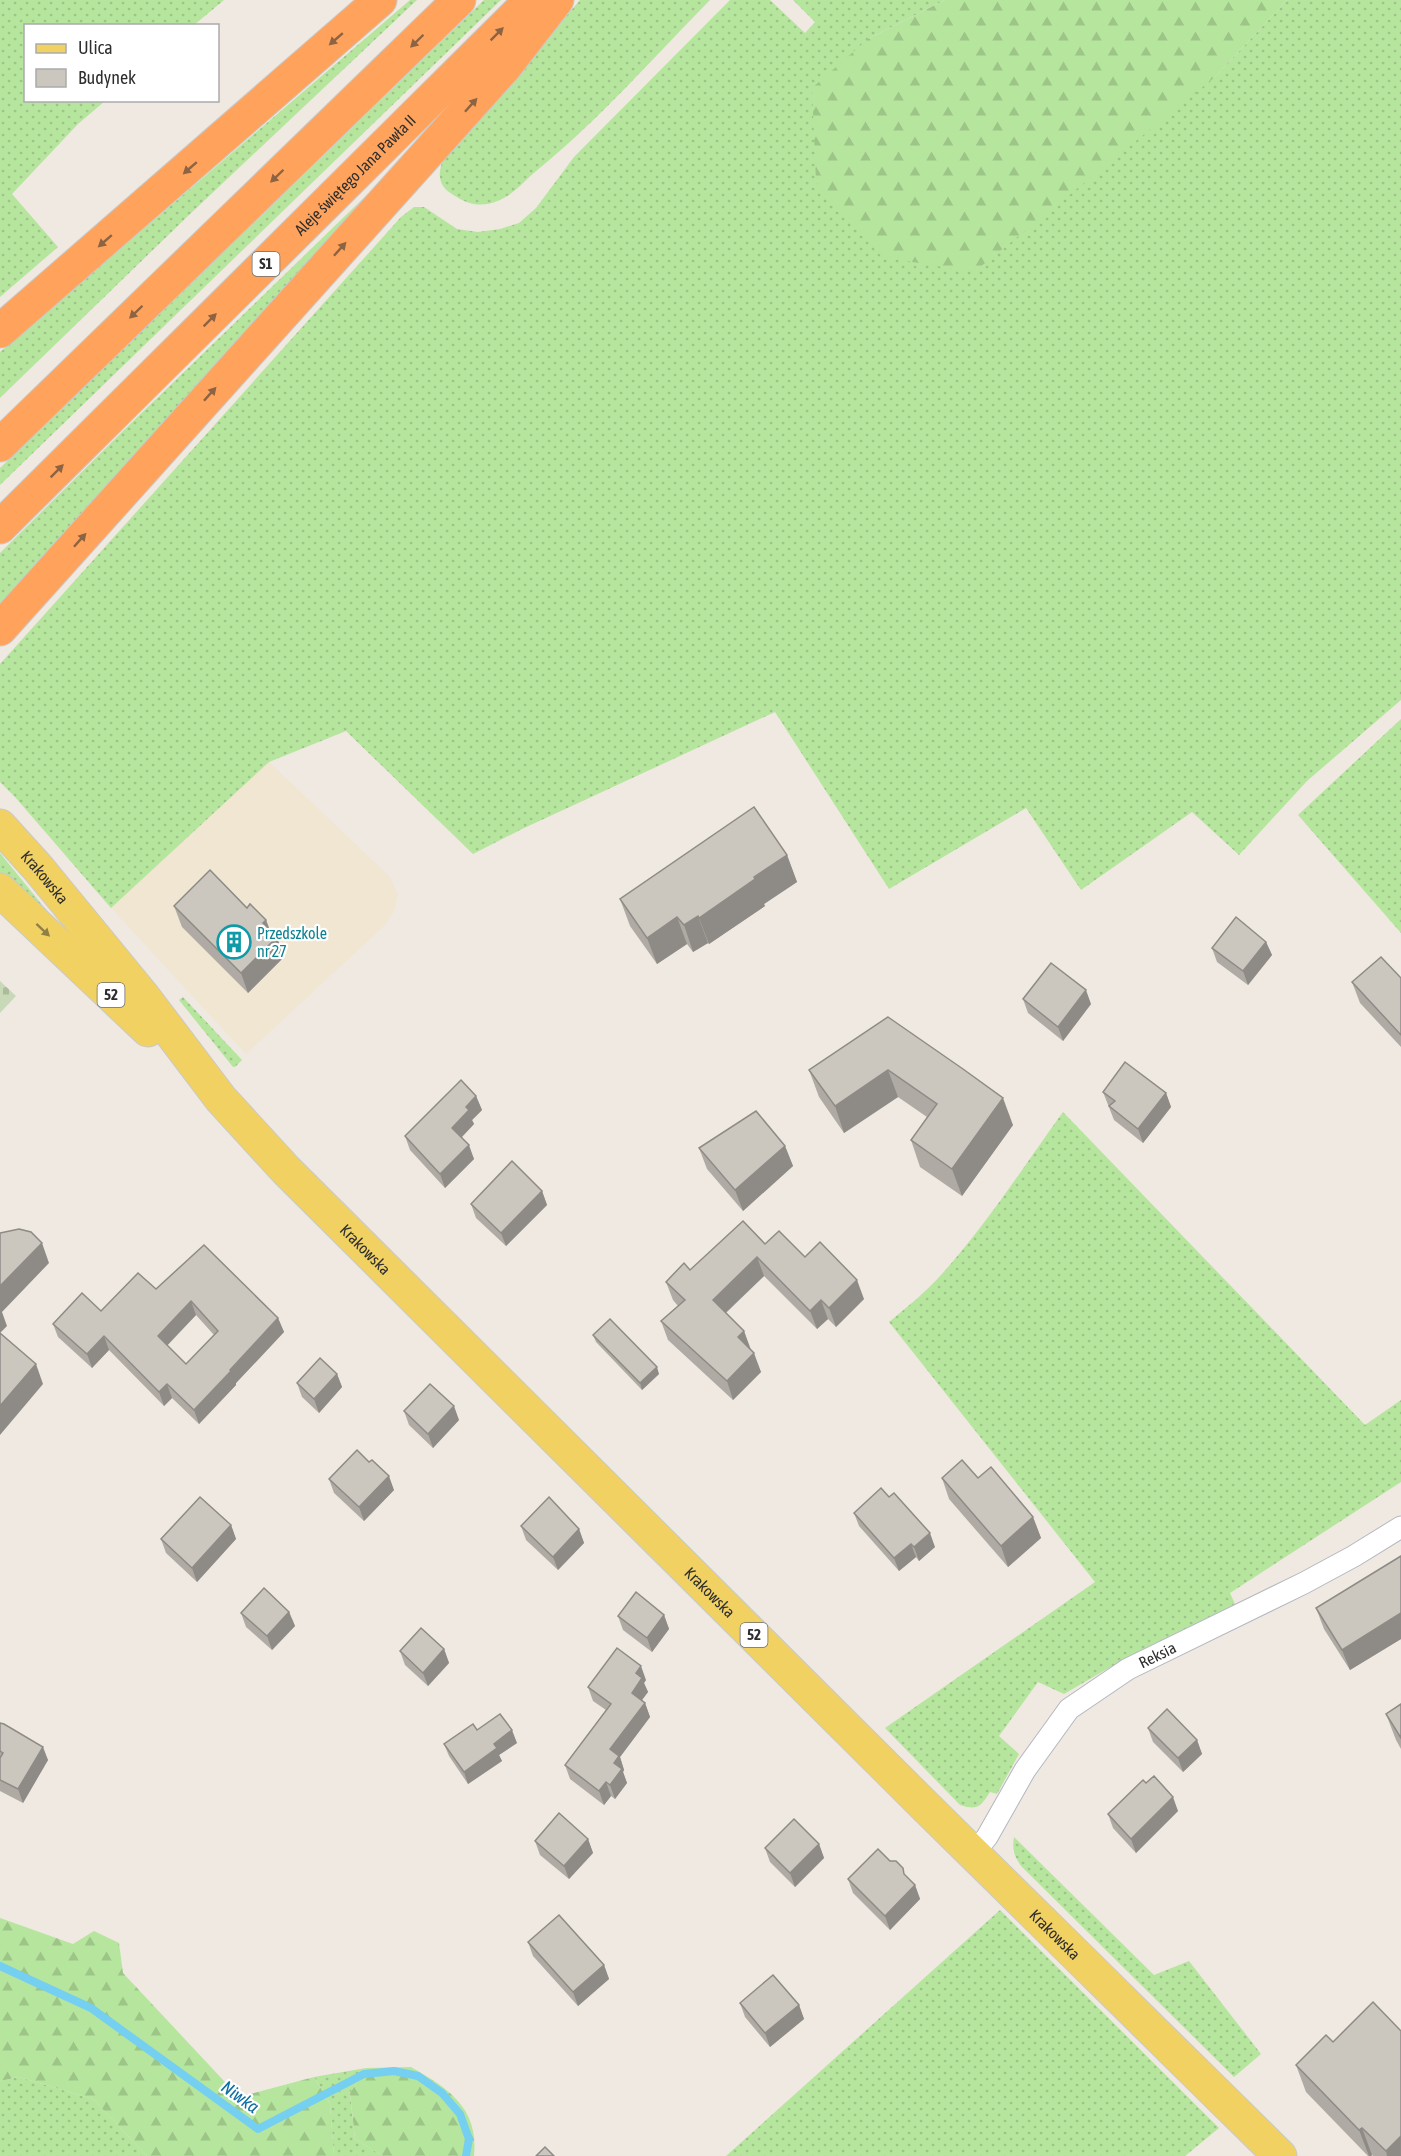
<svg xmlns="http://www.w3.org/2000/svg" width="1401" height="2156" viewBox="0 0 1401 2156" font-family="'Asap Condensed',sans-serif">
  <defs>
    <pattern id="grass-dots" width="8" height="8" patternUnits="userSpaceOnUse" patternTransform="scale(1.5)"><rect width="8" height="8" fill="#b6e59e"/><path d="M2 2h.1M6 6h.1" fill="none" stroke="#9dc588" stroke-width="1.8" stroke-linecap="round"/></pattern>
    <pattern id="forest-firs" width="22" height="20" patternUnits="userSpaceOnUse" patternTransform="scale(1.5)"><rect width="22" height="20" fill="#b6e59e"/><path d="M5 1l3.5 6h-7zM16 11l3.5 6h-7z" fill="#9dc588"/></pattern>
    <pattern id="cemetery-stones" width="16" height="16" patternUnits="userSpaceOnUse" patternTransform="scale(1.5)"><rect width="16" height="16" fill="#c8d9b8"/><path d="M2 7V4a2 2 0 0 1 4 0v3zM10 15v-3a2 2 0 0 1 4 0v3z" fill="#acbb9e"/></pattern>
  </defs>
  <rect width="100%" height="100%" fill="#efe9e1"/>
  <path fill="#f0e6d1" d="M269,762L390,877L398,895L394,911L384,926L246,1054L111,908Z"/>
  <g fill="url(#grass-dots)">
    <path d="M0,0H224L194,25L26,26V100L105,101L78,124L12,194L58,247L0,297Z"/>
    <path d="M410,0H417L189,215L0,398V352Z"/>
    <path d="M484,0H501L0,485V468Z"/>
    <path d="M580,0H710C653,58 598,121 535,172C523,182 514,194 500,200C480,209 466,204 449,192C438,184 438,172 443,160Z"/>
    <path d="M730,0H770L805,33L815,22L793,0H945L868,39L1215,77L1287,0H1401V700L1307,781L1239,855L1192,812L1081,890L1026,808L889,889L775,712L522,829L473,854L346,731L269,762L111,908L15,797L0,782V664L401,217L414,207H424L457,229L478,232L500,229L519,223L536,208L574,157Z"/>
    <path d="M387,178L0,611V553L124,430L376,186Z"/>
    <path d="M1401,719V933L1298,815Z"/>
    <path d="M0,853L57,923L0,877Z"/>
    <path d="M183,997L242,1060L235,1067H233L179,1000Z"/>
    <path d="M1063,1112L1365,1425L1401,1400V1482L1230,1593L1235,1604L1126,1658L1064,1694L1038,1682L999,1736L1019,1754L997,1794L990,1792C981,1806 978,1811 960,1805L885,1728L1095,1582L889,1322C907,1307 925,1293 941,1275C985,1227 1024,1166 1063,1112Z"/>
    <path d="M1014,1837L1154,1975L1189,1961L1261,2054L1234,2077L1021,1866C1014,1856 1012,1849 1014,1837Z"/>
    <path d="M1000,1910L1219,2128L1185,2156H726Z"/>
    <path d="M366,2068L350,2093L355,2139L383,2156H334L330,2104L314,2077Z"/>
    <path d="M19,2077L93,2099L147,2156H0V2081Z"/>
  </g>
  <g fill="url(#forest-firs)">
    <path d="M945,0H1287L1215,77L974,272L882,257L816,181L812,88L868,39Z"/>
    <path d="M0,1918L73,1944L94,1931L119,1943L123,1973L239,2097L314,2077L330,2104L334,2156H147L93,2099L19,2077L0,2081Z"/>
    <path d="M411,2067C448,2088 479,2108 474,2156H383L355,2139L350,2093L366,2068Z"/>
  </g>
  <path fill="url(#cemetery-stones)" d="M0,981L16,996L0,1013Z"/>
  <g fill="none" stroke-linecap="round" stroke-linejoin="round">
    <path stroke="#75cff0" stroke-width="8" d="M0,1966L91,2008L258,2129L364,2074L394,2071L418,2076L442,2093L460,2114L469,2139L466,2156"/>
    <defs>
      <g id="street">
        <path id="s1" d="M973,1854L987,1837L1025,1770L1069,1709L1128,1669L1304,1583L1354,1556L1401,1527"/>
      </g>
      <g id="primary">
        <path id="s2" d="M0,826L38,868L143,996L221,1099L286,1170L928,1809L1280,2156"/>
        <path d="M0,890L148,1030"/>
      </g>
      <g id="highway">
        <path d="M0,331L380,0"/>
        <path d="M0,445L459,0"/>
        <path id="s3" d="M0,527L531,0"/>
        <path d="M0,629L505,67L557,0"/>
      </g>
    </defs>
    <use href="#street" stroke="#b4b7c1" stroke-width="23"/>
    <use href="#primary" stroke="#c9c9c9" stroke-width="35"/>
    <use href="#highway" stroke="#c9c9c9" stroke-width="35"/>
    <use href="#street" stroke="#fff" stroke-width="21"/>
    <use href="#primary" stroke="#f2d163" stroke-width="33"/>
    <use href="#highway" stroke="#ffa35c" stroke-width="33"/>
  </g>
  <g fill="#afaba4" fill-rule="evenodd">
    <path d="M787,855L797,882L764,904L765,906L709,944L708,943L693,952L687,944L657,964L630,926L620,899Z"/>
    <path d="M174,906L247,908L266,920L270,930L284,957L248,993L182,927Z"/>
    <path d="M1266,942L1272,955L1248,985L1217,962L1212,948Z"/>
    <path d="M1401,978V1047L1360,1003L1352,982Z"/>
    <path d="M1023,999L1091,1004L1063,1041L1028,1013Z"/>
    <path d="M888,1017L1013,1125L962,1196L920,1167L911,1140L927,1117L898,1097L844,1133L819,1097L809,1070Z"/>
    <path d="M1103,1092L1166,1093L1171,1107L1143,1143L1114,1120Z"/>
    <path d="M476,1096L482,1110L472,1120L474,1124L462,1137L474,1159L445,1188L410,1150L405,1136Z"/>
    <path d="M785,1146L793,1166L743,1211L707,1169L699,1148Z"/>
    <path d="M542,1191L547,1205L506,1246L476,1218L471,1204Z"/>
    <path d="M765,1244L805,1257L864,1299L836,1327L828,1319L817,1329L764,1276L726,1313L744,1331L750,1349L761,1372L733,1400L668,1340L661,1321L678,1306L673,1300L666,1282L690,1270Z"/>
    <path d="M156,1289L278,1318L284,1332L236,1383V1385L199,1424L172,1398L164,1406L109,1350L92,1368L58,1337L53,1324L101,1311ZM196,1315L214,1335L186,1364L167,1345Z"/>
    <path d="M593,1335L659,1374L642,1390L596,1342Z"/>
    <path d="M337,1374L342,1387L319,1413L302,1397L297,1383Z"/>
    <path d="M404,1411L459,1420L433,1448L409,1425Z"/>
    <path d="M942,1478L1033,1517L1041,1538L1008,1567L949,1499Z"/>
    <path d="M329,1479L394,1490L364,1521L334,1493Z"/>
    <path d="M854,1513L935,1547L919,1561L916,1557L899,1571L859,1526Z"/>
    <path d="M231,1525L236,1539L197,1582L166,1553L161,1539Z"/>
    <path d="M521,1526L579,1529L584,1543L558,1570L526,1540Z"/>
    <path d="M1401,1556V1639L1350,1670L1324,1629L1316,1608Z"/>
    <path d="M289,1612L295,1626L272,1650L246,1627L241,1613Z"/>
    <path d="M664,1615L669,1629L652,1652L623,1630L618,1616Z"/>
    <path d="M444,1649L449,1663L428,1686L405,1665L400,1651Z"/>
    <path d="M646,1680L644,1683L648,1692L641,1700L645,1703L650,1717L620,1757L624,1770L623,1772L627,1783L615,1799L611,1796L604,1805L570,1779L565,1765L606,1710L593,1701L588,1687Z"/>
    <path d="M1401,1704V1749L1396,1740L1386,1714Z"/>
    <path d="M0,1723L48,1760L23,1803L0,1791Z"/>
    <path d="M1148,1728L1197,1740L1202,1754L1183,1772L1153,1742Z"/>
    <path d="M477,1730L517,1743L499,1755L502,1761L468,1784L449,1756L444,1744Z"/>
    <path d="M1146,1783L1178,1811L1136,1853L1113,1828L1108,1814Z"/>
    <path d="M588,1839L593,1853L569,1879L540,1855L535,1841Z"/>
    <path d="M819,1844L824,1858L795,1887L770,1862L765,1848Z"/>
    <path d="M907,1877L915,1885L920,1899L890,1930L853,1893L848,1879Z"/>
    <path d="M528,1942L604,1965L609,1979L578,2006L533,1956Z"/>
    <path d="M740,2003L799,2005L804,2019L770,2047L745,2017Z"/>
    <path d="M1296,2065L1401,2156H1373L1372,2155L1371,2156H1368L1306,2092Z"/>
  </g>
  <g fill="#8e8b86">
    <path d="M787,855L797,882L764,904L765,906L709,944L699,918L754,877Z"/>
    <path d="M698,916L708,943L693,952L684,925Z"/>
    <path d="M677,917L687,944L657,964L647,938Z"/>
    <path d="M266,920L273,940L277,937L284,957L248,993L241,973L263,923Z"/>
    <path d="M1266,942L1272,955L1248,985L1243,971Z"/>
    <path d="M1086,990L1091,1004L1063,1041L1058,1027Z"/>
    <path d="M888,1070L898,1097L844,1133L835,1106Z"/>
    <path d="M1166,1093L1171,1107L1143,1143L1138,1129Z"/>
    <path d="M476,1096L482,1110L472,1120L474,1124L457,1142L452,1128L466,1107Z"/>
    <path d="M1003,1098L1013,1125L962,1196L952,1169Z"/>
    <path d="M469,1145L474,1159L445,1188L440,1174Z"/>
    <path d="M785,1146L793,1166L743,1211L735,1190Z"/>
    <path d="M542,1191L547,1205L506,1246L501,1233Z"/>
    <path d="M42,1243L49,1263L2,1312L7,1326L0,1333V1286Z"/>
    <path d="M757,1257L764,1276L720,1318L713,1300Z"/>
    <path d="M857,1280L864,1299L836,1327L829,1308Z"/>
    <path d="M821,1300L828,1319L817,1329L810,1311Z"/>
    <path d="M191,1301L196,1315L163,1350L158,1336Z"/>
    <path d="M278,1318L284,1332L236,1383V1385L199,1424L194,1410L230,1370Z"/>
    <path d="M744,1331L751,1350L738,1337Z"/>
    <path d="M104,1336L109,1350L92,1368L87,1354Z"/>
    <path d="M754,1353L761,1372L733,1400L727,1381Z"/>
    <path d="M36,1364L43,1384L0,1435V1406Z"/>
    <path d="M657,1367L659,1374L642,1390L640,1383Z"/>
    <path d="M337,1374L342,1387L319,1413L314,1399Z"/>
    <path d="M167,1384L172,1398L164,1406L159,1392Z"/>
    <path d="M454,1406L459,1420L433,1448L428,1434Z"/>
    <path d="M389,1476L394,1490L364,1521L359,1507Z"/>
    <path d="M1033,1517L1041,1538L1008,1567L1001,1546Z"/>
    <path d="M231,1525L236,1539L197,1582L192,1568Z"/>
    <path d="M579,1529L584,1543L558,1570L553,1557Z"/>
    <path d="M930,1533L935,1547L919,1561L914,1547Z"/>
    <path d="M911,1544L916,1557L899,1571L894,1558Z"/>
    <path d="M289,1612L295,1626L272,1650L267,1636Z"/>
    <path d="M1401,1613V1639L1350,1670L1342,1650Z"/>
    <path d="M664,1615L669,1629L652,1652L647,1638Z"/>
    <path d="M444,1649L449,1663L428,1686L423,1673Z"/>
    <path d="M641,1666L646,1680L644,1683L648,1692L637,1707L632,1693L636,1673Z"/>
    <path d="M645,1703L650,1717L620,1757L624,1770L623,1772L627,1783L615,1799L610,1785V1749Z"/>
    <path d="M512,1730L517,1743L499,1755L502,1761L468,1784L464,1772L494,1744Z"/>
    <path d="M1197,1740L1202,1754L1183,1772L1178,1758Z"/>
    <path d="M43,1747L48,1760L23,1803L18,1789Z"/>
    <path d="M606,1782L611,1796L604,1805L599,1791Z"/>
    <path d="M1173,1797L1178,1811L1136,1853L1131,1839Z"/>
    <path d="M588,1839L593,1853L569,1879L564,1866Z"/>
    <path d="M819,1844L824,1858L795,1887L790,1873Z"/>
    <path d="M915,1885L920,1899L890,1930L885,1916Z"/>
    <path d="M604,1965L609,1979L578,2006L573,1992Z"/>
    <path d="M799,2005L804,2019L770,2047L765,2033Z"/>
    <path d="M1362,2128L1372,2155L1371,2156H1369L1359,2130Z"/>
    <path d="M1401,2136V2156H1387L1386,2151Z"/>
  </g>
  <g fill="#cbc7bf" stroke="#8e8b86" stroke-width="1.5" fill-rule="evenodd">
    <path d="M754,807L787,855L754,877L755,879L699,918L698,916L684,925L677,917L647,938L620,899Z"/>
    <path d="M210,870L247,908L250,904L266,920L263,923L277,937L241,973L174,906Z"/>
    <path d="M1236,917L1266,942L1243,971L1212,948Z"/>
    <path d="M1381,957L1401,978V1035L1352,982Z"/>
    <path d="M1051,963L1086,990L1058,1027L1023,999Z"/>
    <path d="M888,1017L963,1069L1003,1098L952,1169L911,1140L937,1104L888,1070L835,1106L809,1070Z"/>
    <path d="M1125,1062L1166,1093L1138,1129L1109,1106L1115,1101L1103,1092Z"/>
    <path d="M461,1080L476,1096L466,1107L469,1110L452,1128L469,1145L440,1174L405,1136Z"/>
    <path d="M756,1111L785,1146L735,1190L699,1148Z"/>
    <path d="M512,1161L542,1191L501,1233L471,1204Z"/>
    <path d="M743,1221L765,1244L779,1231L805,1257L820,1242L857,1280L829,1308L821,1300L810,1311L757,1257L713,1300L744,1331L738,1337L754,1353L727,1381L661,1321L685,1300L666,1282L684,1263L690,1270Z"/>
    <path d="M19,1229L31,1232L42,1243L0,1286V1233Z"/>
    <path d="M204,1245L278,1318L230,1370L231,1371L194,1410L167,1384L159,1392L104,1336L87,1354L53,1324L82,1293L101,1311L138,1273L156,1289ZM191,1301L218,1331L186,1364L158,1336Z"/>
    <path d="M610,1319L657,1367L640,1383L593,1335Z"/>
    <path d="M0,1333L36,1364L0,1406Z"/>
    <path d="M320,1358L337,1374L314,1399L297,1383Z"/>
    <path d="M430,1384L454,1406L428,1434L404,1411Z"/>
    <path d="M357,1450L369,1462L372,1460L389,1476L359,1507L329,1479Z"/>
    <path d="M962,1460L978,1478L991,1467L1033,1517L1001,1546L942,1478Z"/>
    <path d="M881,1488L889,1497L894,1493L930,1533L914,1547L911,1544L894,1558L854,1513Z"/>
    <path d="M200,1497L231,1525L192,1568L161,1539Z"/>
    <path d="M549,1497L579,1529L553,1557L521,1526Z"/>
    <path d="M1401,1556V1613L1342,1650L1316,1608Z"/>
    <path d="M264,1588L289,1612L267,1636L241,1613Z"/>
    <path d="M636,1592L664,1615L647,1638L618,1616Z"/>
    <path d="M421,1628L444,1649L423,1673L400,1651Z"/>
    <path d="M617,1648L641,1666L636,1673L642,1678L632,1693L645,1703L610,1749L619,1756L614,1763L622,1769L610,1785L606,1782L599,1791L565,1765L611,1704L588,1687Z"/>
    <path d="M1401,1704V1738L1386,1714Z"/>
    <path d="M1167,1709L1197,1740L1178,1758L1148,1728Z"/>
    <path d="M500,1714L512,1730L494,1744L497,1748L464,1772L444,1744L473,1724L477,1730Z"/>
    <path d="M0,1723L4,1724L43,1747L18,1789L0,1780V1758L3,1753L0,1751Z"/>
    <path d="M1154,1776L1173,1797L1131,1839L1108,1814L1143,1780L1146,1783Z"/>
    <path d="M559,1813L588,1839L564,1866L535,1841Z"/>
    <path d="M794,1819L819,1844L790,1873L765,1848Z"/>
    <path d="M878,1849L890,1861H896L903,1868L904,1874L915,1885L885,1916L848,1879Z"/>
    <path d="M559,1915L604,1965L573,1992L528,1942Z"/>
    <path d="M773,1975L799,2005L765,2033L740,2003Z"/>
    <path d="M1373,2002L1401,2031V2136L1386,2151L1362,2128L1359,2130L1296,2065L1326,2035L1333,2042Z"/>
    <path d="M545,2147L554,2156H536Z"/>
  </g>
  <defs><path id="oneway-solid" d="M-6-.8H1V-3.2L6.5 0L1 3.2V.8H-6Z" transform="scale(1.5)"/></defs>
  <g fill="#8c6343">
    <use href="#oneway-solid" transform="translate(497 34) rotate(-45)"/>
    <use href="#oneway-solid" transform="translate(336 39) rotate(139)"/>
    <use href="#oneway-solid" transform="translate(417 41) rotate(136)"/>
    <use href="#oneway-solid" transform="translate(471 105) rotate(-48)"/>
    <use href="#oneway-solid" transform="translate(190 168) rotate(139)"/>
    <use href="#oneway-solid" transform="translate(277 176) rotate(136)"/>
    <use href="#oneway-solid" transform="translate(105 241) rotate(139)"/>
    <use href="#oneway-solid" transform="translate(340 249) rotate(-48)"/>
    <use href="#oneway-solid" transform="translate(136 312) rotate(136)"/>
    <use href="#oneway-solid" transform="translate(210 320) rotate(-45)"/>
    <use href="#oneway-solid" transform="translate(210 394) rotate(-48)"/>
    <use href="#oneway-solid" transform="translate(57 471) rotate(-45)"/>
    <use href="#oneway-solid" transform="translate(80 540) rotate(-48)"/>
  </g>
  <use fill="#908048" href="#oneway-solid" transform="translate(43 930) rotate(43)"/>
  <defs>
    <symbol id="building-ring" viewBox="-11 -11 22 22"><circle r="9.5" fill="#fff" stroke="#0f9aa8" stroke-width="1.5"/><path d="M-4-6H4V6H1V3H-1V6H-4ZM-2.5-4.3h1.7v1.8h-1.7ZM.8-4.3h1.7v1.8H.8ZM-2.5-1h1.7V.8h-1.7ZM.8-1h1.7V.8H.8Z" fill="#0f9aa8"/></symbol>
  </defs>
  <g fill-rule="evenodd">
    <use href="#building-ring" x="215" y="923" width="38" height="38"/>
  </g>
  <g text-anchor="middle" stroke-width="4.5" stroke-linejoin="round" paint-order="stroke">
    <g fill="#fff" stroke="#6d6d6d" stroke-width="1.5">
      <rect x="252.5" y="252" width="27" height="24" rx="4.5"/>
      <rect x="97.5" y="983" width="27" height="24" rx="4.5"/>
      <rect x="740.5" y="1623" width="27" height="24" rx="4.5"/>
    </g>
    <g font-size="15" font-weight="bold" fill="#2e2e2e">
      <text x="266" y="269">S1</text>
      <text x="111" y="1000">52</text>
      <text x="754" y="1640">52</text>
    </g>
    <g font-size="16" fill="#2e2e2e" stroke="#fff">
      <text dy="6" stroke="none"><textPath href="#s3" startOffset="500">Aleje świętego Jana Pawła II</textPath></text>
      <text dy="6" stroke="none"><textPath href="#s2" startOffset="68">Krakowska</textPath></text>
      <text dy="6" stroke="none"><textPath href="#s2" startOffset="560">Krakowska</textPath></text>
      <text dy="6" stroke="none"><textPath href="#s2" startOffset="1046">Krakowska</textPath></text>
      <text dy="6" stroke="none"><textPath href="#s1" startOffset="278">Reksia</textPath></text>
      <text dy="6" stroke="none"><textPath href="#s2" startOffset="1532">Krakowska</textPath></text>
    </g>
    <g font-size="16" fill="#0d838f" stroke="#fff" text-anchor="start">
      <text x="257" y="939">Przedszkole<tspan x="257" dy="18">nr 27</tspan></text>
    </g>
    <g font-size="18" font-style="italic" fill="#0d6fa3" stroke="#fff">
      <text transform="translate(240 2097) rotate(36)" y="6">Niwka</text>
    </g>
  </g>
  <rect x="24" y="24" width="195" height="78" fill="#ffffff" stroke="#ababab" stroke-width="1.5"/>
  <rect x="36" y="44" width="30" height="9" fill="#f2d163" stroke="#ababab" stroke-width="1.5"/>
  <text x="78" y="54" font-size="18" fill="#2e2e2e">Ulica</text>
  <rect x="36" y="69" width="30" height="18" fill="#cbc7bf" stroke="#ababab" stroke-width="1.5"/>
  <text x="78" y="84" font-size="18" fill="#2e2e2e">Budynek</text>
</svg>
